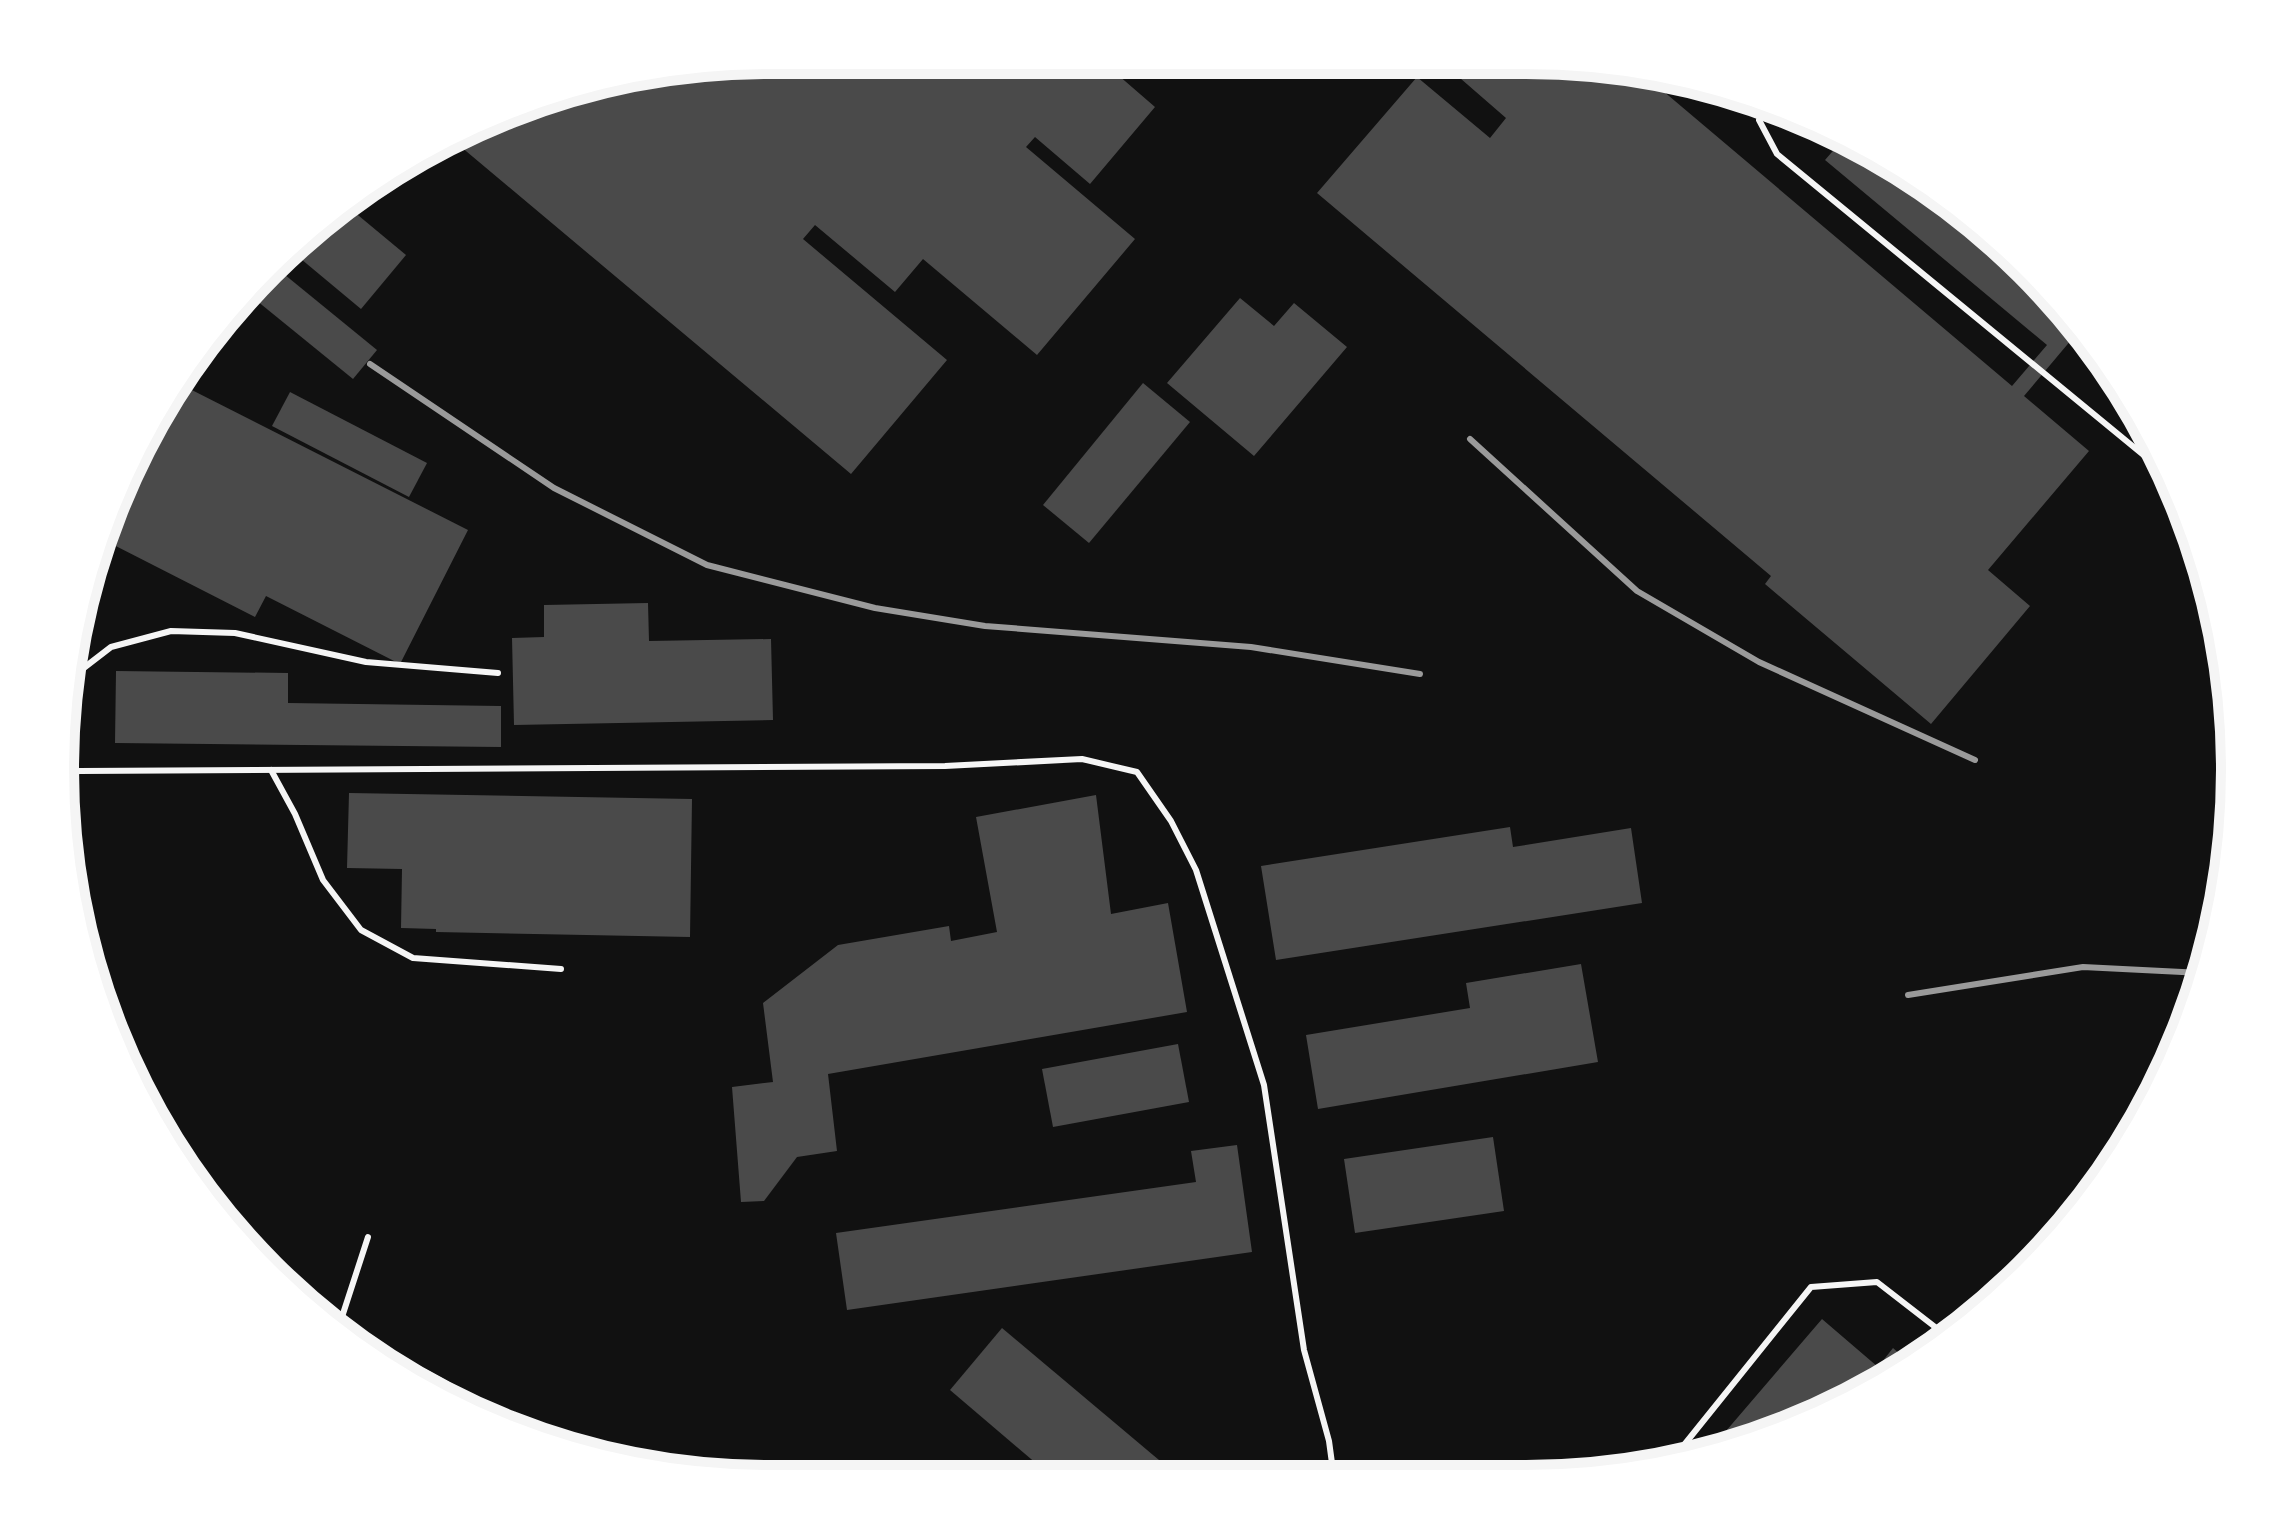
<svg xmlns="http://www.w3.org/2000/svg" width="2295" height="1539" viewBox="0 0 2295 1539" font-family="Lato,sans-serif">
  <rect width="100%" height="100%" fill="#111"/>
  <g fill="#4a4a4a">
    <path d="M770,60L1103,62L1155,107L1090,184L1035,137L1026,147L1135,239L1037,355L923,259L895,292L815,225L803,239L947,360L851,474L454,141L542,98Z"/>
    <path d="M1445,65L1619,66L1643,74L2012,386L2047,345L1825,160L1845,137L2027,267L2112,371L2072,339L2024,396L2089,451L1988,570L2030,606L1931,724L1765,584L1771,576L1317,193L1417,77L1490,138L1506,118Z"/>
    <path d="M347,206L406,255L361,309L295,254Z"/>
    <path d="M279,270L377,350L353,379L251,296Z"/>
    <path d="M1240,298L1274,326L1294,303L1347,347L1254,456L1167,383Z"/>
    <path d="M1143,383L1190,422L1089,543L1043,505Z"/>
    <path d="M180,384L468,530L400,664L266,596L255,617L104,540L114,498Z"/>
    <path d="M290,392L427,463L409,497L272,426Z"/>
    <path d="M648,603L649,641L771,639L773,720L514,725L512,638L544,637V605Z"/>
    <path d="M116,671L288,673V703L501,706V747L115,743Z"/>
    <path d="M349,793L692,799L690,937L436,932V929L401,928L402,869L347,868Z"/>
    <path d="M1096,795L1111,914L1168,903L1187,1012L828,1074L837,1151L797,1157L764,1201L741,1202L732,1087L773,1082L763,1003L838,945L949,926L951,941L997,932L976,817Z"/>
    <path d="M1510,827L1513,847L1631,828L1642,903L1276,960L1261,866Z"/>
    <path d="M1581,964L1598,1062L1318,1109L1306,1035L1470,1008L1466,983Z"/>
    <path d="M1178,1044L1189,1102L1053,1127L1042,1069Z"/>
    <path d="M1493,1137L1504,1211L1355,1233L1344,1159Z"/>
    <path d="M1237,1145L1252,1252L847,1310L836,1233L1196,1182L1191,1151Z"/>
    <path d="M1822,1319L1878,1367L1893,1348L1911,1364L1797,1425L1708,1452Z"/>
    <path d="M1002,1328L1178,1476H1051L950,1390Z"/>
  </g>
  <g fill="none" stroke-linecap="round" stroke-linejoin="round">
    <g stroke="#f5f5f5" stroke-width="6">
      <path d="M1765,111L1759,120L1777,154L2169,476"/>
      <path d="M72,677L111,647L171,631L235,633L366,662L498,673"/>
      <path d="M271,770L295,814L323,880L361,930L413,958L561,969"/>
      <path d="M65,775L79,771L945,766L1082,759L1137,772L1171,821L1196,870L1264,1085L1304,1350L1329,1441L1334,1478"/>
      <path d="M340,1323L368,1237"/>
      <path d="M373,1346L380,1348L524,1426"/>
      <path d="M1684,1445L1811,1287L1877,1282L1948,1337"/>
    </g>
    <g stroke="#9a9a9a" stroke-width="6">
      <path d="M370,364L554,488L707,565L875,608L985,626L1251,647L1420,674"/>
      <path d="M1470,439L1637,591L1759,662L1975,760"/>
      <path d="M1908,995L2083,967L2202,973"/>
    </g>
  </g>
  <path d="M0 0H2295V1539H0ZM769 74H1526A695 695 0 0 1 2221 769V770A695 695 0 0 1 1526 1465H769A695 695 0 0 1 74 770V769A695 695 0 0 1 769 74Z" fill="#fff" fill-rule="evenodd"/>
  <path fill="none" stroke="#f5f5f5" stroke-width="10" d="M769 74H1526A695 695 0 0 1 2221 769V770A695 695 0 0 1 1526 1465H769A695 695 0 0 1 74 770V769A695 695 0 0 1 769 74Z"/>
</svg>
